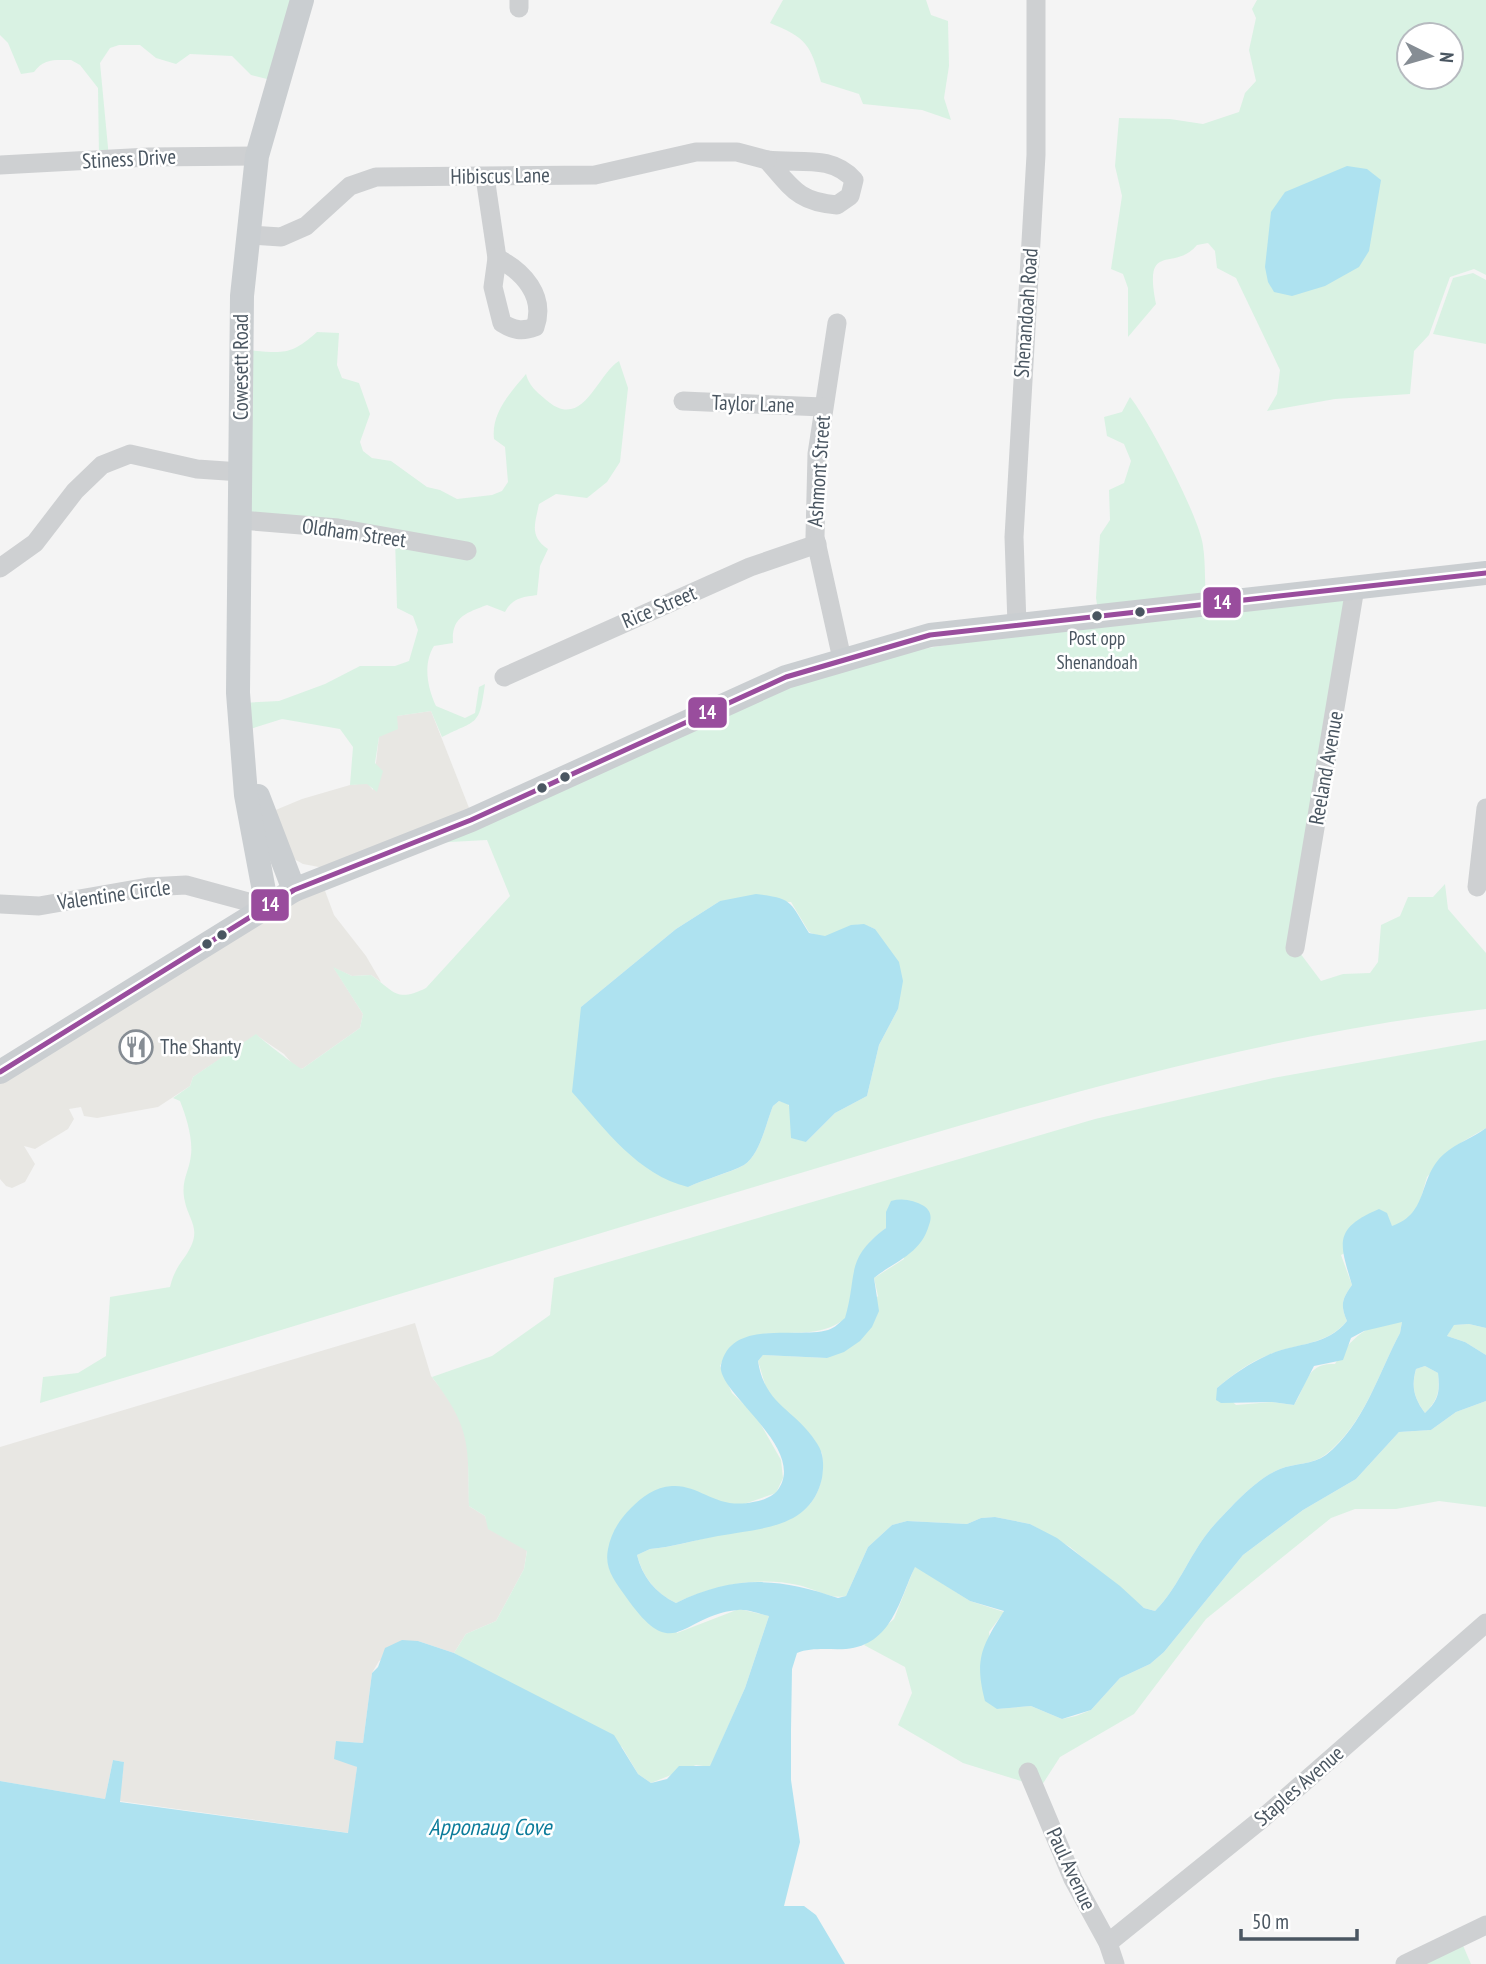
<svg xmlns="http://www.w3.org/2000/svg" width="1486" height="1964" viewBox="0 0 1486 1964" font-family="'PT Sans Narrow',sans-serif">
  <rect width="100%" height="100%" fill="#f4f4f4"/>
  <g fill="#e8e7e3">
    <path d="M431,711L473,818L335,870L303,864L285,854L266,814L302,799L350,785L367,783L373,790L379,736L396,716Z"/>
    <path d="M321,880L334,915L366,956L380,980L381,982L371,975L352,976L334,968L363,1014L360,1028L302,1069L295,1067L284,1054L256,1035L193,1077L190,1086L158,1107L97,1118L84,1116L81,1107L69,1109L74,1119L68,1129L35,1149L24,1146L35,1164L25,1182L12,1188L6,1186L0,1179V1072Z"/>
    <path d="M415,1323L431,1376L457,1409L468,1441L469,1506L485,1516L489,1529L527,1550L524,1569L496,1621L466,1634L454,1653L418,1641L379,1661L372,1673L363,1743L337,1741L343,1760L357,1767L349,1833L119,1801L124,1762L113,1760L105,1799L0,1781V1447Z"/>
  </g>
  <g fill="#d9f2e3" fill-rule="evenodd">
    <path d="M0,0H304L275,81L251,75L232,56L190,54L176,64L156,58L140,45H119L110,48L100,63L109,158L99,157L98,88L80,65L71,60C55,60 44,58 34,72L21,74L8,43L0,35Z"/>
    <path d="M783,0H926L931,15L948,21L949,66L944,98L951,120L922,110L863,104L859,94L821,82C810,44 807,38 770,23Z"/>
    <path d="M1257,0H1486V275L1474,269L1450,277L1429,335L1414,351L1410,394L1335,399L1267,411L1277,394L1280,370L1236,278L1217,268L1215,251L1208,243L1197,245C1174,273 1143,239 1156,304L1128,337V288L1123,274L1111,269L1122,196L1115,166L1119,118L1170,119L1203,124L1239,112L1245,93L1256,81L1249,50L1256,18L1252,9ZM1409,35H1451V77H1409Z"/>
    <path d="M1473,273L1486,280V344L1433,334L1453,278Z"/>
    <path d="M317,332L339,333L337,365L342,378L359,383L370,414L360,442L363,451L372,458L391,461L427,487L440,490L457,499L492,495L502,491L508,482L505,447L494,439C491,413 510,393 526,374C529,386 536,391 545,399C583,433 596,375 619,361L628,388L620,462L607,482L587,498L556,494L539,504C535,524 529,536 548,549L540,566L537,595C523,597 512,598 505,612L487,605C466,613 451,617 453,643L434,646C423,663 427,687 436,706L465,718L475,713L479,687L485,684C479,727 478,719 442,737L431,711L397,716L398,729L379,737L375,763L383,771L377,792L367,784L350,785L353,747L340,729L282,719L247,730L241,703L279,701L325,684L360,666H395L409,661L418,630L413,616L397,608L395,538L245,517L244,350C281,352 288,358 317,332Z"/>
    <path d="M1130,397C1148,419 1200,518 1203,546C1206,566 1204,585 1207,605L1356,590L1297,949L1321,981L1343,974L1370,973L1378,962L1381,925L1400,916L1408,897H1433L1445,884L1448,909L1486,953V1009C1254,1035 1027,1105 804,1172C549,1248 296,1326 40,1403L43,1377L78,1373L106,1356L110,1297L170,1287C176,1263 185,1261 192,1244C199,1227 188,1217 185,1202C180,1181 189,1173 191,1155C193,1138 186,1116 180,1101L173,1098L190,1086L193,1077L256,1034C262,1040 297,1067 302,1069L360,1028L363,1014L333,967L352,976L371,975C394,991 396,1003 426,988L510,896L487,840L413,844L841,664L1099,617L1096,598L1100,535L1110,520L1109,490L1124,483L1131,461L1124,444L1107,436L1104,417L1122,412ZM720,901L791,902L809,932C813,934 821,937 826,936C847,934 850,917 875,929L898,1009L879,1045L867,1096L835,1113L806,1142L788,1104L779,1101L773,1106C766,1123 760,1155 744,1165C730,1173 705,1179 688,1187L581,1007L676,929Z"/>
    <path d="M1486,1040V1128L1457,1145L1427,1177L1418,1208L1406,1221L1341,1255L1352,1285C1342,1299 1340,1305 1347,1321C1326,1346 1297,1343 1268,1355C1250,1362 1232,1375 1217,1388L1236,1405L1272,1402L1294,1405C1307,1385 1306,1362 1335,1364C1351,1338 1368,1321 1402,1322L1400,1333C1378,1374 1364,1425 1325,1455C1312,1465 1295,1463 1280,1469C1257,1478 1233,1505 1215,1524C1191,1550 1180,1586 1155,1611L1144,1608L1070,1547L1030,1524L995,1517L981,1518L967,1524L907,1521L892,1525L868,1547L846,1596C831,1600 813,1588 798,1585C757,1576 713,1585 676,1603C655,1593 643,1577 637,1555L650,1549C673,1547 696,1540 719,1535C772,1526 829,1524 822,1453L767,1391L758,1361L763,1355L827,1358L878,1296L874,1278L904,1259L886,1212V1228C847,1257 857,1277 846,1318C804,1352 748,1308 720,1366L732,1393L756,1416L781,1460L783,1478L776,1493L744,1504H727L709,1499L615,1529L677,1633L739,1609L769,1616L745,1688L710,1767L696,1765L651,1783L638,1774L622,1747L454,1653L466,1634L496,1621L524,1569L527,1551L488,1529L485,1516L469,1506C468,1443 471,1429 432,1377L492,1356L550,1315L554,1278L1095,1119L1273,1078Z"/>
    <path d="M1469,1324L1486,1328V1355L1465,1342L1447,1336L1453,1325Z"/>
    <path d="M1425,1366L1438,1373C1440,1391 1438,1400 1425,1413C1414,1398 1411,1387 1416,1369Z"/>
    <path d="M1486,1401V1507L1439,1501L1396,1509H1355L1331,1518L1206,1619L1134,1714L1060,1757L1042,1785L1037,1786L963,1763L898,1725L912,1693L905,1667L864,1645L894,1619L915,1566L970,1601L1004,1612L989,1632L997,1709L1031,1706L1062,1719L1076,1716L1091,1710L1120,1678L1150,1664L1164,1652L1243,1555L1303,1510L1356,1479L1399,1432L1431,1430L1456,1412Z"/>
    <path d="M1461,1941L1471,1964H1408Z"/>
  </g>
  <g fill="#aee2f0" fill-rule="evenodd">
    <path d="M1347,166L1367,169L1381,180L1369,251L1359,267L1325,286L1292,296L1274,292L1268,282L1265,267L1271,212L1285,192Z"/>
    <path d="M756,894C794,899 789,901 809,933L825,936L851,925L864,924L875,929L899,962L903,981L898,1009L879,1045L867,1096L835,1113L806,1142L791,1138L789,1105L779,1101L773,1106C766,1123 760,1155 744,1165C729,1173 705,1179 688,1187C638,1175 605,1129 572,1092L581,1007L676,929L720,901Z"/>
    <path d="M1486,1128V1328L1469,1324L1454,1325L1447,1336L1465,1342L1486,1355V1401L1456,1412L1431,1430L1399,1432L1356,1479L1303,1510L1243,1555L1164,1652L1150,1664L1120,1678L1091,1710L1062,1719L1031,1706L997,1709L985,1701C974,1659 982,1646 1004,1611L970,1601L915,1567C899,1600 892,1645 846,1649C830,1650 812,1647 797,1653L792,1669L791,1730V1780L800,1842L784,1906H804L816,1915L845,1964H0V1781L105,1799L113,1760L124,1762L120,1802L348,1833L357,1767L334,1759L336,1741L363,1743L372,1673L378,1667L385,1648L402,1640L418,1641L454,1653L614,1735L638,1774L651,1783L667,1779L679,1766H710L745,1688L769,1616C759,1614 747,1609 738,1610C680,1615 675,1667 626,1597C615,1581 604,1569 608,1549C611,1533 619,1520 631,1508C642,1497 655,1487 672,1486C700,1484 716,1510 753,1502C761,1501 772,1497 777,1491C810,1449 715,1392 721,1365C731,1318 796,1339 828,1330C835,1328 840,1322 845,1318C858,1275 844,1259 886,1228V1212L891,1201C902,1198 914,1200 924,1206C931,1211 932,1217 929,1225C921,1254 895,1261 874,1278L879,1311L872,1327L860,1341L844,1352L827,1358L763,1355L758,1361C765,1406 795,1409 816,1442C824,1453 824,1464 822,1478C811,1529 760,1528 718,1536C695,1540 673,1547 650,1549L637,1555C642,1576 655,1593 676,1603C734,1575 778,1577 838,1598L846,1596L868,1547L892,1525L907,1521L967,1524L981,1518L995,1517L1030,1524L1057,1538L1120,1586L1144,1608L1155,1611C1180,1586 1191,1550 1215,1524C1233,1505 1257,1478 1280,1469C1295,1463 1312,1465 1326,1455C1364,1425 1378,1374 1400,1333L1402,1322L1364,1331L1351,1338L1343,1360L1314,1366L1294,1405L1272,1402L1221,1403L1216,1400L1217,1388C1232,1375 1250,1363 1268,1355C1297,1342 1326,1347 1347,1321C1340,1305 1342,1299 1352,1285C1340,1244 1332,1229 1379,1209L1387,1213L1392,1226C1430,1213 1417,1178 1444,1154C1456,1143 1473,1138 1486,1128ZM1425,1366L1438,1373C1440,1391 1439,1400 1425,1413C1414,1398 1411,1387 1416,1369Z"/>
  </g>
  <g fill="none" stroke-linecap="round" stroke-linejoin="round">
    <g stroke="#ced0d2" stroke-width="19">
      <path d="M519,0V8"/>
      <path d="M767,160C799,164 831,154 854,180L850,196L837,205C798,202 792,188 767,160Z"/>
      <path d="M0,165L149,157L257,156"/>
      <path d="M485,177L497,258"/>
      <path d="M249,235L281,237L306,226L350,186L376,177L595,175L696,152H737L767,160"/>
      <path d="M497,258C523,271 546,296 535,327C522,332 513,330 502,323L493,287Z"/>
      <path d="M837,323L817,454L815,537L842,659"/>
      <path d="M683,401L823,407"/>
      <path d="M240,520L338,528L467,551"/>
      <path d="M0,568L35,543L75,491L102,465L130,454L197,469L241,472"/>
      <path d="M1017,625L1014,537L1036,155V0"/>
      <path d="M504,677L750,567L817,544"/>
      <path d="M1477,887L1486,808"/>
      <path d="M0,904L39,906L148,887L186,885L267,907"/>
      <path d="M1295,948L1355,588"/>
      <path d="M1028,1772L1073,1879L1108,1943L1115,1964"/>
      <path d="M1108,1943L1263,1818L1486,1623"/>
      <path d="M1405,1964L1486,1925"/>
    </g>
    <g stroke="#caced1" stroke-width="24">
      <path d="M258,796L294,890"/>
      <path d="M267,907L246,795L238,693L242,296L257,156L302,0"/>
      <path d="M0,1072L294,890L471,820L786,677L930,635L1486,573"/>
    </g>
    <defs>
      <path id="bus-1" d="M0,1072L294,890L471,820L786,677L930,635L1486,573"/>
    </defs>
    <use href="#bus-1" stroke="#fff" stroke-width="10"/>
    <use href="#bus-1" stroke="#994d9d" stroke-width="5"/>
  </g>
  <defs>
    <symbol id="restaurant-ring" viewBox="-11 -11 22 22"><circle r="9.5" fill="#fff" stroke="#868d94" stroke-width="1.5"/><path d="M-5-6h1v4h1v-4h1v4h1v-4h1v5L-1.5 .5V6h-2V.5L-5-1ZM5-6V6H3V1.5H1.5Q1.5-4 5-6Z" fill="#868d94"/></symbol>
  </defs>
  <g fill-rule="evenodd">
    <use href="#restaurant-ring" x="117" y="1028" width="38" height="38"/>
  </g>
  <g fill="#4a5661" stroke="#fff" stroke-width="2.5">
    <circle cx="1140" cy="612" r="6"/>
    <circle cx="1097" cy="616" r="6"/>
    <circle cx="565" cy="777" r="6"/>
    <circle cx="542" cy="788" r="6"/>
    <circle cx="222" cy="935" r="6"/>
    <circle cx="207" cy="944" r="6"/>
  </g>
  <g text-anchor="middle" stroke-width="5" stroke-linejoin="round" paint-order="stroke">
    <g font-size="19" fill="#4a5661" stroke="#fff">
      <text x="1097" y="645">Post opp<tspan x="1097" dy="24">Shenandoah</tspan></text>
    </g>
    <g font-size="21" fill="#4a5661" stroke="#fff">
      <text transform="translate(129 159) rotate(-3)" y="7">Stiness Drive</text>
      <text transform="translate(500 176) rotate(-1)" y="7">Hibiscus Lane</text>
      <text transform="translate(1026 313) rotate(-86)" y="7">Shenandoah Road</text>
      <text transform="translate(241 367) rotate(-90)" y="7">Cowesett Road</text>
      <text transform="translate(753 404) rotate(2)" y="7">Taylor Lane</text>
      <text transform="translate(819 471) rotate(-86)" y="7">Ashmont Street</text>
      <text transform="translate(354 533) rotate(8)" y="7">Oldham Street</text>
      <text transform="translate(659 607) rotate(-23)" y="7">Rice Street</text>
      <text transform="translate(1326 768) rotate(-80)" y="7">Reeland Avenue</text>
      <text transform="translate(114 895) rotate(-8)" y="7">Valentine Circle</text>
      <text transform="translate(1299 1786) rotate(-41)" y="7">Staples Avenue</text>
      <text transform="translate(1071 1869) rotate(65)" y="7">Paul Avenue</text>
    </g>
    <g font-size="21" fill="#4a5661" stroke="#fff" text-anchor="start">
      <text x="160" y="1054">The Shanty</text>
    </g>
    <g font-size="23" font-style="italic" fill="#0c7c9b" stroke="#fff">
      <text x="490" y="1835">Apponaug Cove</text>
    </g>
  </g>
  <g stroke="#fff" stroke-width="2.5">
    <rect x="1202" y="586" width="40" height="33" rx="7" fill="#994d9d"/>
    <rect x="687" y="696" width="41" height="33" rx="7" fill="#994d9d"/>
    <rect x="250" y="888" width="40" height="34" rx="7" fill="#994d9d"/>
  </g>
  <g font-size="19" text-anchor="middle" font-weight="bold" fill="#fff">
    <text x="1222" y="609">14</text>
    <text x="707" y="719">14</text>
    <text x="270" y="911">14</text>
  </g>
  <g transform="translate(1430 56) rotate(95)"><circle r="33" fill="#ffffff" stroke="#b7bbc0" stroke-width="2"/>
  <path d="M0-5L12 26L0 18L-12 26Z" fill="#868d94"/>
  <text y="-10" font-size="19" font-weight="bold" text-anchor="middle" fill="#4a5661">N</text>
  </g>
  <path d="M1241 1929v10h116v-10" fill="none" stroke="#4a5661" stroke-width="3.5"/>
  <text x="1252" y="1929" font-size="21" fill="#4a5661" stroke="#ffffff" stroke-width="5" paint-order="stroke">50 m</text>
</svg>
